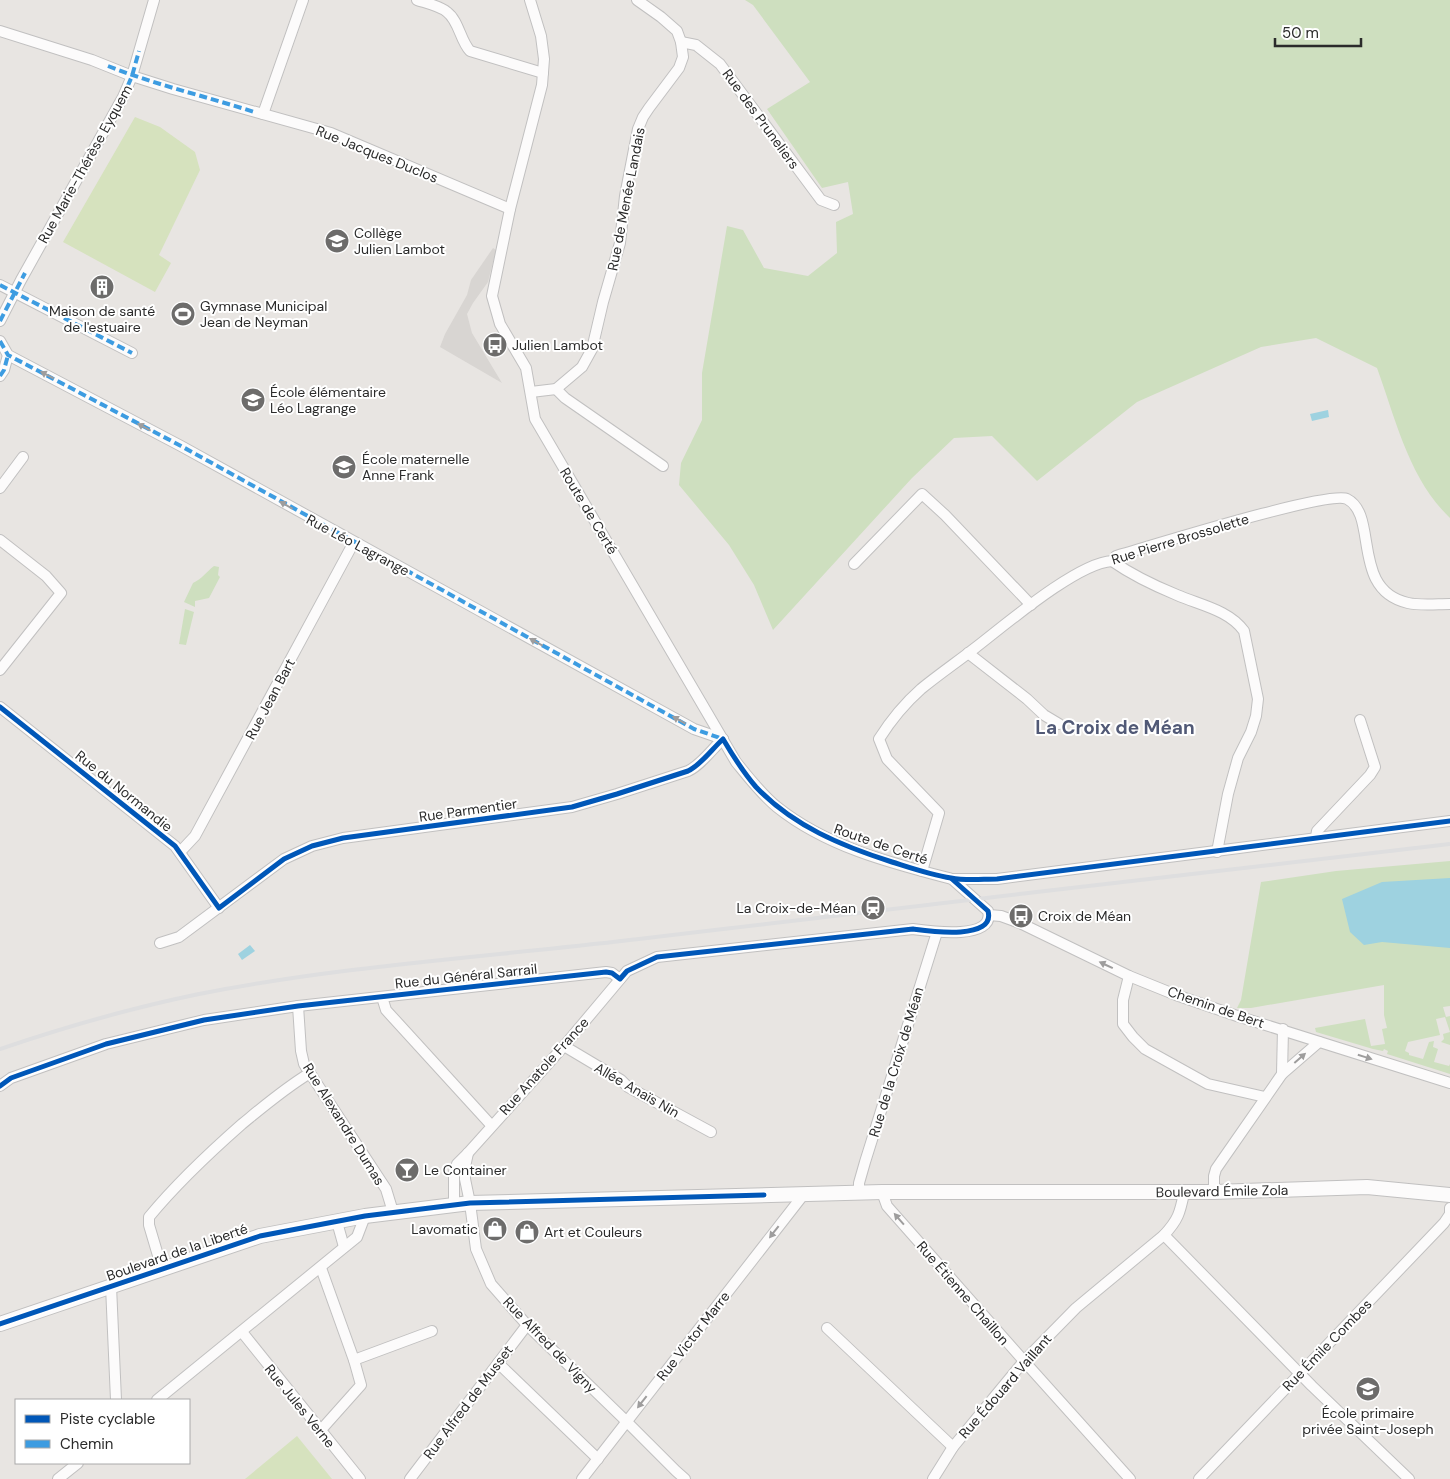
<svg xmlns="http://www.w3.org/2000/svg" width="1450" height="1479" viewBox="0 0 1450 1479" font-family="'DM Sans',sans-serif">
  <rect width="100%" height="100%" fill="#e8e5e2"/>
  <g fill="#cedfbf">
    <path d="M745,0H1450V518C1409,479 1396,420 1377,368L1316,338L1261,347L1137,402L1037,481L992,436L954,438L912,478L773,630L754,585L729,545L679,485L681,463L702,420V373L727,226L743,230L764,268L808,276L837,253L836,222L853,214L848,182L822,188L767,109L810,82L753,5Z"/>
    <path d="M214,566L219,567L218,575L220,577L209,598L195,601V607L184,602L193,583C202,579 206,572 214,566Z"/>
    <path d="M185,609L194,612L186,645L179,644Z"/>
    <path d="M1450,861V1006L1443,1007L1446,1017L1450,1016V1045L1441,1042L1444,1039L1443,1034L1450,1032L1445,1017L1436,1019L1440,1035L1408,1042L1405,1051L1409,1053V1055L1423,1059L1429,1042L1434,1041L1433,1047L1438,1049L1434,1062L1449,1066L1450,1064V1074L1387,1054L1388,1051L1384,1049L1383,1051L1373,1049L1316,1032L1315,1028L1365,1019L1371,1046L1385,1044L1382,1029L1387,1028L1384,1015V985L1251,1008H1237L1241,1000L1261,882L1336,871Z"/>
  </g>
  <g fill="#d6e2be">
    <path d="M135,117L160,127L195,152L200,170L159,255L171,263L155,292L63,242Z"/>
    <path d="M297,1436L332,1479H245Z"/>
  </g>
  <path fill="#d8d5d2" d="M493,248L496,250L488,282L473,303L467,314L472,333L502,383L440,347L445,334L467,295L471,280Z"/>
  <g fill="#9ed2e0">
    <path d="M1328,410L1329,417L1312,421L1310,414Z"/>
    <path d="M1450,878V948L1382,942L1364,945L1350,932L1342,899L1382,882Z"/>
    <path d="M250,945L255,951L242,960L238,954Z"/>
  </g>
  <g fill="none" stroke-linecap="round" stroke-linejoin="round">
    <defs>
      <g id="street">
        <path d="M417,0C426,3 440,6 447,12C459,21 460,40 470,51L543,73"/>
        <path d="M530,0L541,36L544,59L542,85L510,209L492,296L500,324L526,368L535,419L736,762C749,778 761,794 777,807C827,847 891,863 952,879H997C1148,860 1299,840 1450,821"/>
        <path d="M0,31L92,60L132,76L173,89L331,133L510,209"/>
        <path d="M681,42L696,45L720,64L821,200L834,205"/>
        <path d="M263,114L303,0"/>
        <path d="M0,285L132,353"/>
        <path d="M0,321L21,280L123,97L132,76L154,0"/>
        <path d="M0,341L8,355L181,446L694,729L723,739"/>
        <path d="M0,376L4,370L8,355"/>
        <path d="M556,389L565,398L663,466"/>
        <path d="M531,392L556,389L582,367L592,349L603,302L620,243L625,196L638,129L643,117L649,108L679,68L683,57L681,42L677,31L661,17L637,0"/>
        <path d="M0,488L23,457"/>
        <path d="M0,540L46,576L61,593L0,670"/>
        <path d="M1112,561C1132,575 1155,586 1177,595C1200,605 1229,610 1244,631L1258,699L1256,716L1251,732L1238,758L1228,794L1217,852"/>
        <path d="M854,564L922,494L945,515L1031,605"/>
        <path d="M968,653L1027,699L1044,715L1059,724"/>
        <path d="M0,707L175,846L219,908"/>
        <path d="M1316,837L1317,831L1370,775L1375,767L1360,720"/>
        <path d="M180,852L195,836L354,542"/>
        <path d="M922,871L939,813L887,759L879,739C891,720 904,704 921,689C938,675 957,662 975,648C1005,625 1077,563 1112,561L1116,556C1148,547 1329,490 1347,499C1379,515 1350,590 1408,603C1421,606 1437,604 1450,604"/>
        <path d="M989,915L1001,916L1020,923L1129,976L1176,995L1237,1016L1450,1083"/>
        <path d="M160,943L179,937L284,859L312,846L343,838L572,807L617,794L688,771C701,765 712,749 723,739"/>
        <path d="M1129,976L1123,1000V1024L1133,1037L1145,1049L1208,1084L1265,1097"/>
        <path d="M382,997L386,1010L491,1125"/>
        <path d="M298,1006L301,1051L304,1064L386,1189L393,1212"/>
        <path d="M564,1046L621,1080L628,1087L711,1132"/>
        <path d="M1282,1074L1283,1029"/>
        <path d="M0,1086L11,1078L106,1044L204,1020L298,1006L606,972L612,973L620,979"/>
        <path d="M468,1153L465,1167V1179L470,1203L476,1249L491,1284L527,1325L627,1422L676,1471L685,1479"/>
        <path d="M859,1192V1183L865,1162L937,932"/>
        <path d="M882,1192L887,1206L1024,1361L1130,1479"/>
        <path d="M1214,1192V1176L1216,1169L1282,1074L1319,1042"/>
        <path d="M454,1205V1172L457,1164L468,1153L564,1046L627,971L657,957L913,929C928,931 996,941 988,911L952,879"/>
        <path d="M337,1222L344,1247"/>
        <path d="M1164,1235L1312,1386L1409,1479"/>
        <path d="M162,1269L149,1225V1217C177,1183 209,1153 242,1124C264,1106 285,1088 310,1073"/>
        <path d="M111,1286L116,1400"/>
        <path d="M827,1328L953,1447"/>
        <path d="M242,1332L360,1479"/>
        <path d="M354,1360L432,1331"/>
        <path d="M498,1363L598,1459"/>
        <path d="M157,1400L357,1237L365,1216"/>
        <path d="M320,1431L361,1385L354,1360L321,1268"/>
        <path d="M58,1479L78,1463"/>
        <path d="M410,1479L527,1325"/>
        <path d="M582,1479L804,1194"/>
        <path d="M933,1479L953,1447L1024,1361L1076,1308L1164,1235C1178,1220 1180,1213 1184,1193"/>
        <path d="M1199,1479L1444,1223L1450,1214V1208"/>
      </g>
      <path id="secondary" d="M0,1324L260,1236L365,1216L470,1203L882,1192H1214L1367,1187L1450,1195"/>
    </defs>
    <use href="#street" stroke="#c1c0c0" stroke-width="12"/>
    <use href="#secondary" stroke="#c1c0c0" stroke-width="16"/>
    <use href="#street" stroke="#fcfbfb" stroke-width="10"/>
    <use href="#secondary" stroke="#fcfbfb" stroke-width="14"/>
    <path stroke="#dededf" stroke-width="4" d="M0,1049C65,1027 131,1008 199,994C341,966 486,957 630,940C903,908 1177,875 1450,844"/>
    <g stroke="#3d9ce1" stroke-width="4" stroke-dasharray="8 4" stroke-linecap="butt">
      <path d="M108,66C156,85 205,96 254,112"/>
      <path d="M123,97L132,76L139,51"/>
      <path d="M0,285L132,353"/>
      <path d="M0,321L25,273"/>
      <path d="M0,341L8,355L181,446L694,729L723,739"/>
      <path d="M0,376L4,370L8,355"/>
    </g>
    <defs>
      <g id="cycleway">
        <path d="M0,707L175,846L219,908L284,859L312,846L343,838L572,807L617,794L688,771C701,765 712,749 723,739C733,756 743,772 756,787C793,826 842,846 892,862C911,868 931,875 951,878C966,881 982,879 997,879C1148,860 1299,840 1450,821"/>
        <path d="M0,1086L11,1078L106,1044L204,1020L298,1006L606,972L612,973L620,979L627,971L657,957L913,929C928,931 996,941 988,911L952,879"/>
        <path d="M0,1324L260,1236L365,1216L470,1203L764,1195"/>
      </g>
    </defs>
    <use href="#cycleway" stroke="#fff" stroke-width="8"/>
    <use href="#cycleway" stroke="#0057b8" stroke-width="5"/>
  </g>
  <defs><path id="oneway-solid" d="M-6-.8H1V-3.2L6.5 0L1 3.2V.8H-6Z" transform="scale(1.25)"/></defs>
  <g fill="#9e9d9d">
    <use href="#oneway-solid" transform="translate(47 375) rotate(-153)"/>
    <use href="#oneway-solid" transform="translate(144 427) rotate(-152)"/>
    <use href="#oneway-solid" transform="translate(286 505) rotate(-150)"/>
    <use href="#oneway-solid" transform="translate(536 642) rotate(-151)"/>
    <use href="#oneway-solid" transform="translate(679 720) rotate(-151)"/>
    <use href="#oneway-solid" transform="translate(1106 965) rotate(-155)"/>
    <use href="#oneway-solid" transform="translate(1365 1057) rotate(17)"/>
    <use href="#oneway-solid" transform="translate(1300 1058) rotate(-41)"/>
    <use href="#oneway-solid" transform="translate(899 1219) rotate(-131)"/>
    <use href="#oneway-solid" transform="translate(774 1232) rotate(128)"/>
    <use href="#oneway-solid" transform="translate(642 1402) rotate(128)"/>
  </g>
  <defs>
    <symbol id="school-disc" viewBox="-11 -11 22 22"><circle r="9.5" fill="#6d6c6b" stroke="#fff"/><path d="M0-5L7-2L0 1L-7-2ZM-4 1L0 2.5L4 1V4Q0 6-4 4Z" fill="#fff"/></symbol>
    <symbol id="building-disc" viewBox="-11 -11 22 22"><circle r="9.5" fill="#6d6c6b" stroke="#fff"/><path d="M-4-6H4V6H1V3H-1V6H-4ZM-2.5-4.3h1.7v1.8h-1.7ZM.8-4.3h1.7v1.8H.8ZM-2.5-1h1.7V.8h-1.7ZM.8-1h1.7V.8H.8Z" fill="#fff"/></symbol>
    <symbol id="stadium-disc" viewBox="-11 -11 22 22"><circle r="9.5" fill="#6d6c6b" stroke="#fff"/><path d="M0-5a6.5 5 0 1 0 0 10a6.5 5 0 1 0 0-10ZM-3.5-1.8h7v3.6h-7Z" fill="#fff"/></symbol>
    <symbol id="bus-disc" viewBox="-11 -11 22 22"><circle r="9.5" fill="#6d6c6b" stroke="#fff"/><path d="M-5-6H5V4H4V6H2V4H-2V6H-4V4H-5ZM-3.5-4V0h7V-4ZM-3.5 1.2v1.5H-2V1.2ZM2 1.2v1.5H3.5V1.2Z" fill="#fff"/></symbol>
    <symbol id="station-disc" viewBox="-11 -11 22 22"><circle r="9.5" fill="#6d6c6b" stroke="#fff"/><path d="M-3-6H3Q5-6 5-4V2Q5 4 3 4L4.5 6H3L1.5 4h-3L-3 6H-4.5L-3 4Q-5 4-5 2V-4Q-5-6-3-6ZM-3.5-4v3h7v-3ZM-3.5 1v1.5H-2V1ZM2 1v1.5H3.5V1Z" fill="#fff"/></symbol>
    <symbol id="bar-disc" viewBox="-11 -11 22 22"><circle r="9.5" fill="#6d6c6b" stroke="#fff"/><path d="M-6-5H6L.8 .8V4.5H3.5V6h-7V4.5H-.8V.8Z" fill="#fff"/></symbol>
    <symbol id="shop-disc" viewBox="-11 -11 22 22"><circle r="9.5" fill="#6d6c6b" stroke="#fff"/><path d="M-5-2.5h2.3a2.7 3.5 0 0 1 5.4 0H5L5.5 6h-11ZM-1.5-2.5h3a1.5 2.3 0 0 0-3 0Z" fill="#fff"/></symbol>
  </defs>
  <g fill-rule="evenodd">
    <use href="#school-disc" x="323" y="227" width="28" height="28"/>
    <use href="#building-disc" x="88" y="273" width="28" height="28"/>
    <use href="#stadium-disc" x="169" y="300" width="28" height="28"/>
    <use href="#bus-disc" x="481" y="331" width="28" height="28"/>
    <use href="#school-disc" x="239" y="386" width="28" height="28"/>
    <use href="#school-disc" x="330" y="453" width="28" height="28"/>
    <use href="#station-disc" x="859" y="894" width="28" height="28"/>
    <use href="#bus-disc" x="1007" y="902" width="28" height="28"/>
    <use href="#bar-disc" x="393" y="1156" width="28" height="28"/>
    <use href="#shop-disc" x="481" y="1215" width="28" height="28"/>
    <use href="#shop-disc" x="513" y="1218" width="28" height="28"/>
    <use href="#school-disc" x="1354" y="1375" width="28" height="28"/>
  </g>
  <g text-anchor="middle" stroke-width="4" stroke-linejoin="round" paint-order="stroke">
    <g font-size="14" fill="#2b2b2b" stroke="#fff">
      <text transform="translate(761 119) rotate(54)" y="5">Rue des Pruneliers</text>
      <text transform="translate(377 154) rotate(22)" y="5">Rue Jacques Duclos</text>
      <text transform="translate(85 164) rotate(-61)" y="5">Rue Marie-Thérèse Eyquem</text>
      <text transform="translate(626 199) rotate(-79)" y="5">Rue de Menée Landais</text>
      <text transform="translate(589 511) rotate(59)" y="5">Route de Certé</text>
      <text transform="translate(1180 539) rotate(-17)" y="5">Rue Pierre Brossolette</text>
      <text transform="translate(358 545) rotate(28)" y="5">Rue Léo Lagrange</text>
      <text transform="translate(270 699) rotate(-62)" y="5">Rue Jean Bart</text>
      <text transform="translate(124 791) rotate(39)" y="5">Rue du Normandie</text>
      <text transform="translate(468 810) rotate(-8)" y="5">Rue Parmentier</text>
      <text transform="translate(881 844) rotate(19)" y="5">Route de Certé</text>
      <text transform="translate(466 976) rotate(-6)" y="5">Rue du Général Sarrail</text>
      <text transform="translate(1216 1007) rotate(19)" y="5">Chemin de Bert</text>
      <text transform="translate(896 1062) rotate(-73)" y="5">Rue de la Croix de Méan</text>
      <text transform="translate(544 1066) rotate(-48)" y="5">Rue Anatole France</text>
      <text transform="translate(637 1090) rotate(30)" y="5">Allée Anaïs Nin</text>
      <text transform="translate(344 1124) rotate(58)" y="5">Rue Alexandre Dumas</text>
      <text transform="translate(1222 1191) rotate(-1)" y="5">Boulevard Émile Zola</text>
      <text transform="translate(177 1252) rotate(-19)" y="5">Boulevard de la Liberté</text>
      <text transform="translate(963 1293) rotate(49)" y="5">Rue Étienne Chaillon</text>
      <text transform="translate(693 1336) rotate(-52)" y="5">Rue Victor Marre</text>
      <text transform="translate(550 1345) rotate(46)" y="5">Rue Alfred de Vigny</text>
      <text transform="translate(1327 1345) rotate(-46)" y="5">Rue Émile Combes</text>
      <text transform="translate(1005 1386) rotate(-49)" y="5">Rue Édouard Vaillant</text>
      <text transform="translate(468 1402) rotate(-53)" y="5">Rue Alfred de Musset</text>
      <text transform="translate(300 1406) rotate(51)" y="5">Rue Jules Verne</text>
    </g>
    <g font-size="14" fill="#2b2b2b" stroke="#fff" text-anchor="start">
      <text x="354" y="238">Collège<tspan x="354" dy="16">Julien Lambot</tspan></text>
      <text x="200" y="311">Gymnase Municipal<tspan x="200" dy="16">Jean de Neyman</tspan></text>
      <text x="102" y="316" text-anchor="middle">Maison de santé<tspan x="102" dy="16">de l'estuaire</tspan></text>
      <text x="512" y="350">Julien Lambot</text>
      <text x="270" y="397">École élémentaire<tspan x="270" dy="16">Léo Lagrange</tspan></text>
      <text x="362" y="464">École maternelle<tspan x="362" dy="16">Anne Frank</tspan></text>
      <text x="856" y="913" text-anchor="end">La Croix-de-Méan</text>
      <text x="1038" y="921">Croix de Méan</text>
      <text x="424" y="1175">Le Container</text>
      <text x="478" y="1234" text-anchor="end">Lavomatic</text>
      <text x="544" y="1237">Art et Couleurs</text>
      <text x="1368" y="1418" text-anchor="middle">École primaire<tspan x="1368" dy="16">privée Saint-Joseph</tspan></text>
    </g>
    <g font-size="19" font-weight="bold" fill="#515976" stroke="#fff">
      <text x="1115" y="734">La Croix de Méan</text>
    </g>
  </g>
  <rect x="15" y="1399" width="175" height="65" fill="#ffffff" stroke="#aaaaaa"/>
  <rect x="25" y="1415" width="25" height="8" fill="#0057b8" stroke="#aaaaaa"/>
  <text x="60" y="1424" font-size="15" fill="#2b2b2b">Piste cyclable</text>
  <rect x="25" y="1440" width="25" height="8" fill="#3d9ce1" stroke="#aaaaaa"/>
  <text x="60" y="1449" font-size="15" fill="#2b2b2b">Chemin</text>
  <path d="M1275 38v8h86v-8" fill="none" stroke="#2b2b2b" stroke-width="2.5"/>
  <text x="1282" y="38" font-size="15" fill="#2b2b2b" stroke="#ffffff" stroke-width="4" paint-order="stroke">50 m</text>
</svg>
